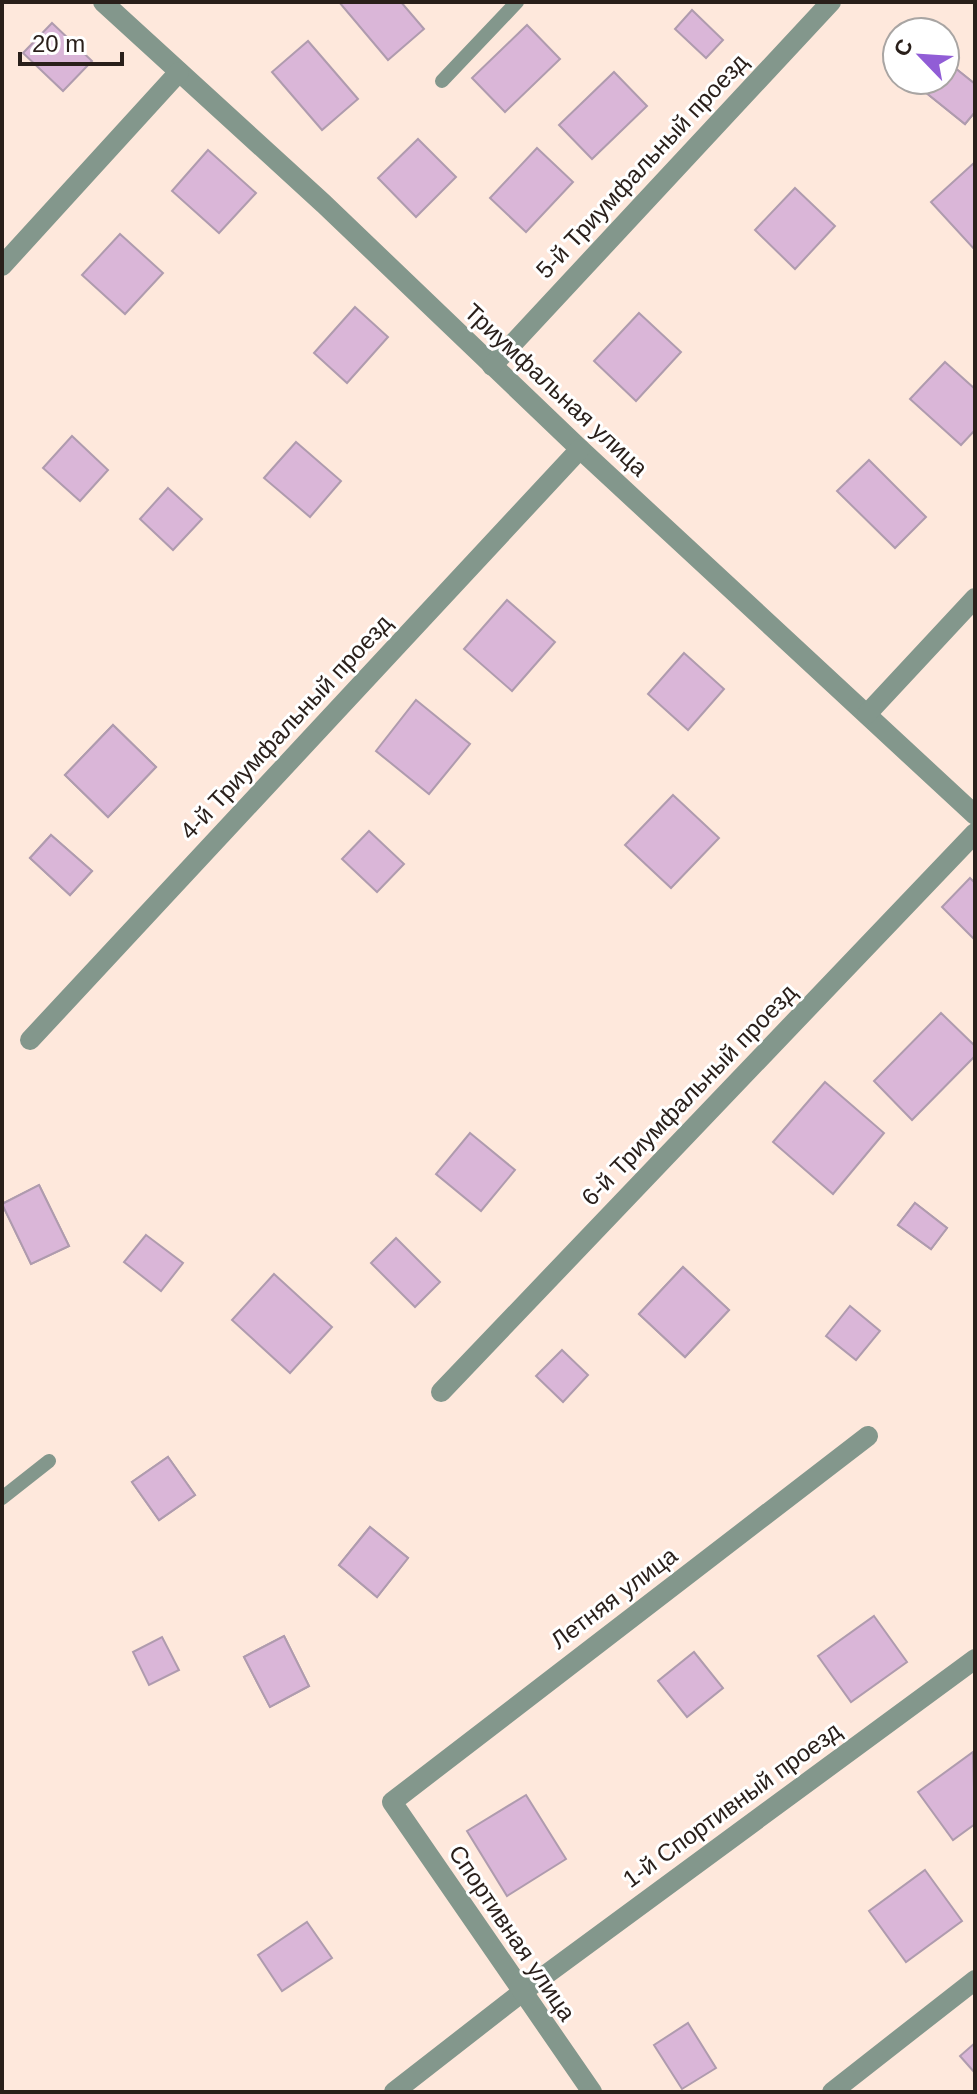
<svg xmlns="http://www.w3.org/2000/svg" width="977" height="2094" viewBox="0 0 977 2094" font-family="Helvetica,sans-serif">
  <rect width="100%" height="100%" fill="#fee8dc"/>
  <g fill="#dab6d8" stroke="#af9bae" stroke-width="2">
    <path d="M339,2H401L424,29L388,60Z"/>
    <path d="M692,10L723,40L706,58L675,29Z"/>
    <path d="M52,23L92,61L63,91L23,53Z"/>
    <path d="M527,25L560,59L505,112L472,78Z"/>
    <path d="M308,41L358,99L322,130L272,72Z"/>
    <path d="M945,60L975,84V112L965,124L919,87L924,80H945Z"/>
    <path d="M945,60L975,84V112L965,124L919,87L924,80H945Z"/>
    <path d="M614,72L647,106L592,159L559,125Z"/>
    <path d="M418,139L456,177L416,217L378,178Z"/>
    <path d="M537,148L573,182L526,232L490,198Z"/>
    <path d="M208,150L256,193L219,233L172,191Z"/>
    <path d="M975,162V250L931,202Z"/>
    <path d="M795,188L835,226L795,269L755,230Z"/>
    <path d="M120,234L163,273L125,314L82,275Z"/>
    <path d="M355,307L388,337L347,383L314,353Z"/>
    <path d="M639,313L681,352L636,401L594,361Z"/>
    <path d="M945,362L975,389V430L961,445L910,399Z"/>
    <path d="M72,436L108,470L80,501L43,468Z"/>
    <path d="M296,442L341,481L310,517L264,478Z"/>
    <path d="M869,460L926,517L895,548L837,491Z"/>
    <path d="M168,488L202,519L173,550L140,519Z"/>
    <path d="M507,600L555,642L512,691L464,649Z"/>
    <path d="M684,653L724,689L688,730L648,694Z"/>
    <path d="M416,700L470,744L429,794L376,751Z"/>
    <path d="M113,725L156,767L108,817L65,775Z"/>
    <path d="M113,725L156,767L108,817L65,775Z"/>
    <path d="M673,795L719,838L671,888L625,845Z"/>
    <path d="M369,831L404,864L377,892L342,859Z"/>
    <path d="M51,835L92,871L70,895L30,858Z"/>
    <path d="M51,835L92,871L70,895L30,858Z"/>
    <path d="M970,878L975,883V940L942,907Z"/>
    <path d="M941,1013L975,1046V1056L912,1120L874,1081Z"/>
    <path d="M825,1082L884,1133L833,1194L773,1142Z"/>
    <path d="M470,1133L515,1170L481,1211L436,1174Z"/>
    <path d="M39,1185L69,1246L31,1264L2,1204Z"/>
    <path d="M39,1185L69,1246L31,1264L2,1204Z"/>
    <path d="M915,1203L947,1228L931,1249L898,1225Z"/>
    <path d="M915,1203L947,1228L931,1249L898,1225Z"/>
    <path d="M146,1235L183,1263L161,1291L124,1262Z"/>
    <path d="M396,1238L440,1282L415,1307L371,1263Z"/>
    <path d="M683,1267L729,1310L685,1357L639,1314Z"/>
    <path d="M683,1267L729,1310L685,1357L639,1314Z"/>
    <path d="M274,1274L332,1327L290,1373L232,1320Z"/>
    <path d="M850,1306L880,1331L856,1360L826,1336Z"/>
    <path d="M562,1350L588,1375L563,1402L536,1376Z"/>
    <path d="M168,1457L195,1495L159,1520L132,1482Z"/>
    <path d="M168,1457L195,1495L159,1520L132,1482Z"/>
    <path d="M370,1527L408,1558L377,1597L339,1565Z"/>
    <path d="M370,1527L408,1558L377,1597L339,1565Z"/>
    <path d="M874,1616L907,1662L851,1702L818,1656Z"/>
    <path d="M284,1636L309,1686L270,1707L244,1657Z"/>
    <path d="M284,1636L309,1686L270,1707L244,1657Z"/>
    <path d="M162,1637L179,1670L149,1685L133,1652Z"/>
    <path d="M694,1652L723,1688L687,1717L658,1681Z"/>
    <path d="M973,1752L975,1824L953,1840L918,1792Z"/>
    <path d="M526,1795L566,1859L507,1896L467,1831Z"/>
    <path d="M925,1870L962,1921L906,1962L869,1911Z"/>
    <path d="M307,1922L332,1958L282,1991L258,1955Z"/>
    <path d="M688,2023L716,2068L682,2089L654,2045Z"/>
    <path d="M975,2043V2073L960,2056Z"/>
  </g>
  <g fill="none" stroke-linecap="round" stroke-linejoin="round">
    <g stroke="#83978c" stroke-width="14">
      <path d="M442,81L517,2"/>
      <path d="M2,1498L49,1461"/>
    </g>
    <g stroke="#83978c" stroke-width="20">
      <path d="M103,2L324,204L580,449L975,815"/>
      <path d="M2,266L179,72"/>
      <path d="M492,366L831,2"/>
      <path d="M867,714L975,598"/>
      <path d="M30,1040L580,449"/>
      <path d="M441,1392L975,833"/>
      <path d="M394,2092L521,1993L975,1659"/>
      <path d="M592,2092L392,1802L868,1436"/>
      <path d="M832,2092L975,1980"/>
    </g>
  </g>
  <g text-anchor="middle" stroke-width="6" stroke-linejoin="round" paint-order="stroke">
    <g font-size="24" fill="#291f1a" stroke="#fff">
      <text transform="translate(642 166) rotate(-47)" y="8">5-й Триумфальный проезд</text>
      <text transform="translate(556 390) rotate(43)" y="8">Триумфальная улица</text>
      <text transform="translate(286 727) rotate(-47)" y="8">4-й Триумфальный проезд</text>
      <text transform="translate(689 1095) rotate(-46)" y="8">6-й Триумфальный проезд</text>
      <text transform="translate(614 1598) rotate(-37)" y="8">Летняя улица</text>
      <text transform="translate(732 1805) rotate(-36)" y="8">1-й Спортивный проезд</text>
      <text transform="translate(512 1933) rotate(56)" y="8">Спортивная улица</text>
    </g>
  </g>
  <rect width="977" height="2094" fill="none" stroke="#291f1a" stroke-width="8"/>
  <g transform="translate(921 56) rotate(295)"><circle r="38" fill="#ffffff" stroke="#a9a5a3" stroke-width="2"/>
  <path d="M0-6L14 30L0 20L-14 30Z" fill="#915dd6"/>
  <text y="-12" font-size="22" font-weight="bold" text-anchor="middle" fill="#291f1a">С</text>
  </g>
  <path d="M20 52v12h102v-12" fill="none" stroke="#291f1a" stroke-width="4"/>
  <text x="32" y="52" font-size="24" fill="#291f1a" stroke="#ffffff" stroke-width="6" paint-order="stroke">20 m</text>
</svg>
